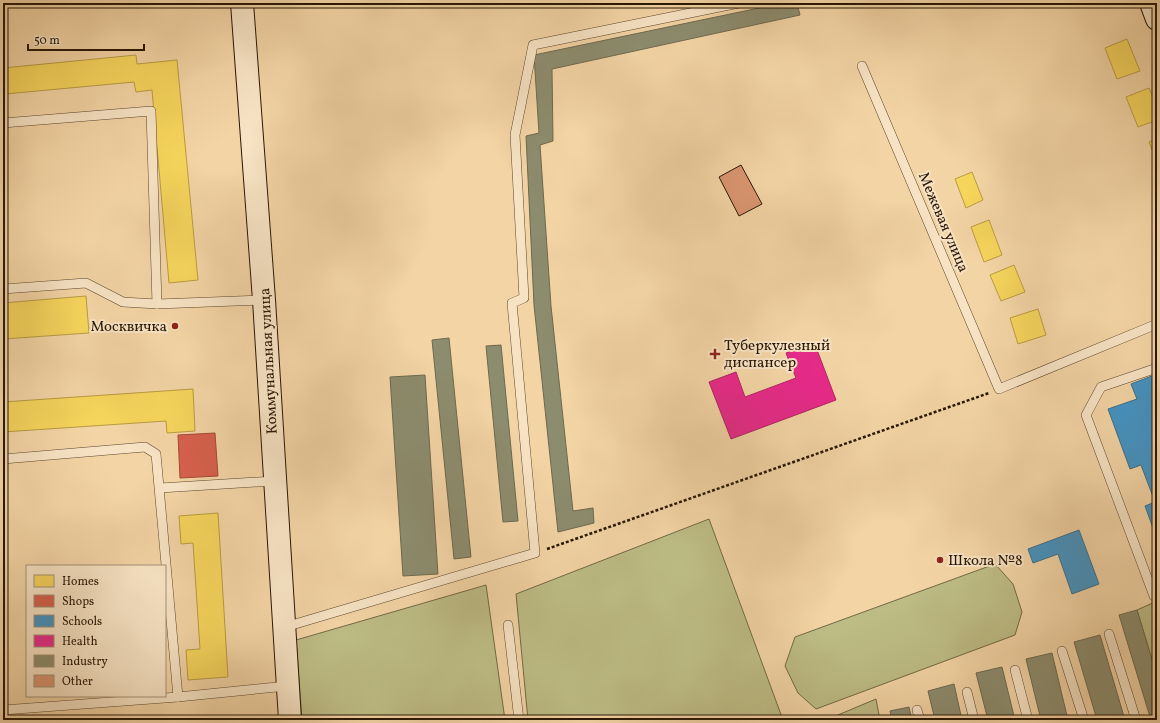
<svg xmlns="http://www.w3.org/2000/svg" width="1160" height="723" viewBox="0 0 1160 723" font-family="Vollkorn,serif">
  <rect width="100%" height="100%" fill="#f3d4a5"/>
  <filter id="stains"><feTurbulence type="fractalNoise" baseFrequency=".005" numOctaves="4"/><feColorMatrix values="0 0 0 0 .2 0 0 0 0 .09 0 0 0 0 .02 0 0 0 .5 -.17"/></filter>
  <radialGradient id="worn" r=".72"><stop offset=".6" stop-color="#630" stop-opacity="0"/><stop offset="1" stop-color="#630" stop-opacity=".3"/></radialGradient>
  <g fill="#bdbc85" stroke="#726944">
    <path d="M709,519L783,720H528L516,594Z"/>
    <path d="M995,564L1013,584L1022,612L1015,635L816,709L798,693L785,666L795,637Z"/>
    <path d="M486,585L505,720H302L296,640Z"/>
    <path d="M1157,601V676L1137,610Z"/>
    <path d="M876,699L880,720H826Z"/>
  </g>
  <g fill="#f6d55c" stroke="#b89c42">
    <path d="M1127,39L1140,71L1117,79L1105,48Z"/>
    <path d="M136,55L137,64L177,60L198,280L169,283L152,90L136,92L134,82L5,94L3,68Z"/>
    <path d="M1149,88L1157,107V120L1138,127L1126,97Z"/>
    <path d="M1157,138V162L1149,142Z"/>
    <path d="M972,172L983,200L966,208L955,179Z"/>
    <path d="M989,220L1002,255L984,262L971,227Z"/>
    <path d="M1014,265L1025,292L1001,301L990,275Z"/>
    <path d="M86,296L89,333L3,339V303Z"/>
    <path d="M1038,309L1046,335L1018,344L1010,318Z"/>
    <path d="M193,389L195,431L167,433L166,421L3,432V402Z"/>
    <path d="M218,513L228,677L188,680L186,650L200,649L193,543L181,544L179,516Z"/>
    <path d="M212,717V720H166Z"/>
  </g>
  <path fill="#d6604d" stroke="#a24a37" d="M215,433L218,476L180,478L178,435Z"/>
  <g fill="#4393c3" stroke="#3b6e8a">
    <path d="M1157,374V539L1145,506L1155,502L1141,465L1130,469L1108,409L1137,399L1131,384Z"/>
    <path d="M1079,530L1099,584L1072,594L1058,554L1033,563L1028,549Z"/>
  </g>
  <path fill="#e7298a" stroke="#ae2362" d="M814,342L836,400L731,439L709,382L736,372L745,397L796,378L786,353Z"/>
  <g fill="#8c8c6e" stroke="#6e694e">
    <path d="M783,3H797L800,15L552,69L553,141L540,145L551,306L573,511L593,508L594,523L558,532L534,305L526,136L539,133L534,55Z"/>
    <path d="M449,338L471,557L454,559L432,340Z"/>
    <path d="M501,345L518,521L503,522L486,346Z"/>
    <path d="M425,375L438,574L403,576L390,377Z"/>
    <path d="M1137,610L1157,676V720H1151L1119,615Z"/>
    <path d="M1100,635L1125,720H1097L1074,642Z"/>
    <path d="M1052,653L1068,720H1041L1026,659Z"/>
    <path d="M1002,667L1015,720H988L976,673Z"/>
    <path d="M954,684L962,720H935L928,691Z"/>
    <path d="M909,707L912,720H892L890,711Z"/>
  </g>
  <path fill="#da9571" stroke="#281604" d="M741,165L762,204L739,216L719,177Z"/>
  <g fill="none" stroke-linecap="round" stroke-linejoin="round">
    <defs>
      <g id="lane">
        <path d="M862,66L999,389L1157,324"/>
        <path d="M3,123L151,111L157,304"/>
        <path d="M3,289L86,283L123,302L157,304L264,300"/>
        <path d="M1157,368L1101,387L1086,415L1154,596L1157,595"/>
        <path d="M3,459L145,447L156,454L178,697"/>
        <path d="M160,488L274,481"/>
        <path d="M508,625L519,720"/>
        <path d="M285,627L535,553L512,303L524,298L515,135L533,45L739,3"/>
        <path d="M1109,634L1136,720"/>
        <path d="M1062,651L1084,720"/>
        <path d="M1015,670L1028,720"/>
        <path d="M967,692L974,720"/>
        <path d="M3,710L178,697L287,686"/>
        <path d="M917,710L920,720"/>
      </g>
      <g id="secondary">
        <path d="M242,3L264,300L290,720"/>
        <path d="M1151,3L1157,19"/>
      </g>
    </defs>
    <use href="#lane" stroke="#5b462c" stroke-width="10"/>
    <use href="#secondary" stroke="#281604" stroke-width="24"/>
    <path stroke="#281604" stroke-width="2.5" stroke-dasharray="3 2" stroke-linecap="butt" d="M547,549L989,393"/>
    <use href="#lane" stroke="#f7e3c4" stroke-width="9"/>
    <use href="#secondary" stroke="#f7e3c4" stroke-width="22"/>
  </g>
  <g fill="#8f2418" stroke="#f7e3c4" stroke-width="1.5">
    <circle cx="175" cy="326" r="4"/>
    <path d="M713 348h4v4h4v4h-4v4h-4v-4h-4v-4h4z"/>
    <circle cx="940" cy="560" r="4"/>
  </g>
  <g text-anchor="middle" stroke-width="4" stroke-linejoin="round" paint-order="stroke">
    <g font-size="15" fill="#281604" stroke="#f7e3c4">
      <text transform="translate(944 222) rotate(67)" y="5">Межевая улица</text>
      <text transform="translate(268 361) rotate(-93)" y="5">Коммунальная улица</text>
    </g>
    <g font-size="15" fill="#281604" stroke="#f7e3c4" text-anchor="start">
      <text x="167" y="331" text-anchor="end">Москвичка</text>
      <text x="724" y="350">Туберкулезный<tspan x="724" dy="17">диспансер</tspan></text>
      <text x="948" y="565">Школа №8</text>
    </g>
  </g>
  <rect width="1160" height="723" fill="none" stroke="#f3d4a5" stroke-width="16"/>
  <rect x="4" y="4" width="1152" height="715" fill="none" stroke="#281604" stroke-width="2"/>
  <rect x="8" y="8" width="1144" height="707" fill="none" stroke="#281604"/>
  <rect x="26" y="565" width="140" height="132" fill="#f7e3c4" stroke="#a49177"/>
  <rect x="34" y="575" width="20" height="12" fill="#f6d55c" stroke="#a49177"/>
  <text x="62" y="585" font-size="12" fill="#281604">Homes</text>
  <rect x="34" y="595" width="20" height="12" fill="#d6604d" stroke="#a49177"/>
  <text x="62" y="605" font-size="12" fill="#281604">Shops</text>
  <rect x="34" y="615" width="20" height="12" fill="#4393c3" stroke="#a49177"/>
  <text x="62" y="625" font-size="12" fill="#281604">Schools</text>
  <rect x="34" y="635" width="20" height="12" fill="#e7298a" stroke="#a49177"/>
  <text x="62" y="645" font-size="12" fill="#281604">Health</text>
  <rect x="34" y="655" width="20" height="12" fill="#8c8c6e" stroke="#a49177"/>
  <text x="62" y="665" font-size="12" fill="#281604">Industry</text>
  <rect x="34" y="675" width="20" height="12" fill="#da9571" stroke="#a49177"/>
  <text x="62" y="685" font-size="12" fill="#281604">Other</text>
  <path d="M28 44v6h116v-6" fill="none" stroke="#281604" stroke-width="2"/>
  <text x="34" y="44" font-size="12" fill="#281604" stroke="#f7e3c4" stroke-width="3" paint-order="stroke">50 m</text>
  <rect width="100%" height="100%" filter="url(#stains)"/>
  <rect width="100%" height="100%" fill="url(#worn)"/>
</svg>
